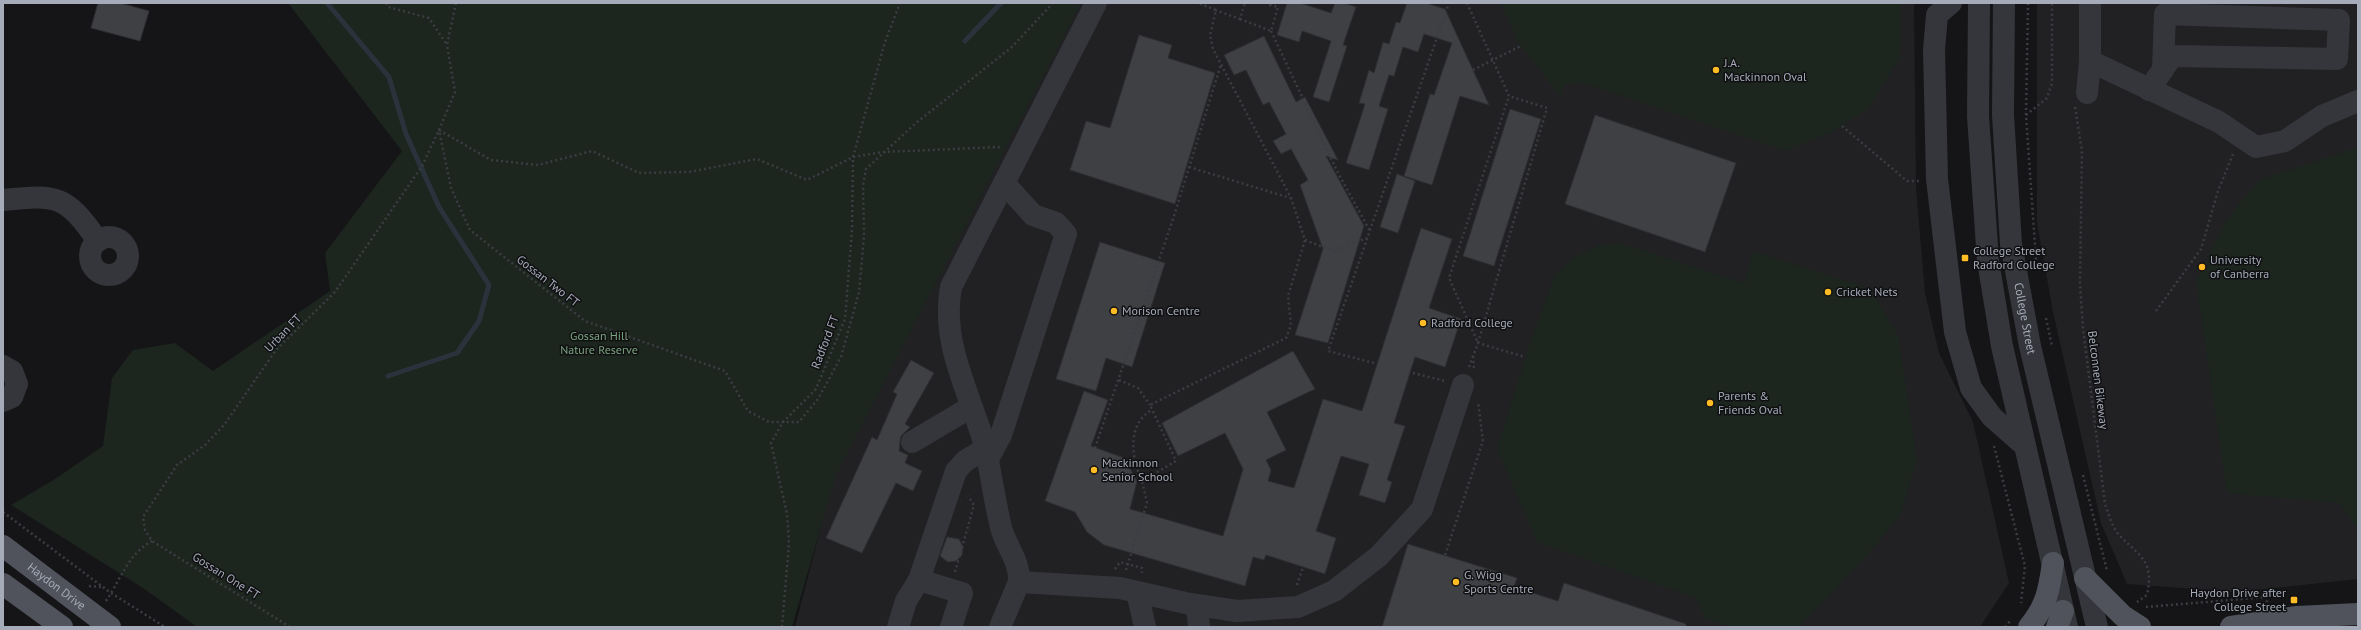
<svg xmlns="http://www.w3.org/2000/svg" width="2361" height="630" viewBox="0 0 2361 630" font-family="'PT Sans',sans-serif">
  <rect width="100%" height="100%" fill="#151517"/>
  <g fill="#212124">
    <path d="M1080,3H1916L1914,6L1916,188L1925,293L1939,353L1973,422L2009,583L1980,627H795L834,476Z"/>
    <path d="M2037,3H2358V579L2236,592L2127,584L2101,523L2053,312L2037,223Z"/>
  </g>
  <g fill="#1c251e">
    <path d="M288,3H1081L836,475L792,627H197L143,588L11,505L55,479L103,446L112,378L133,350L175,343L213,371L330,291L325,253L402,151Z"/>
    <path d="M1501,3H1901L1900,58L1868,109L1832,132L1785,151L1584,83L1564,85L1561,97L1517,41Z"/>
    <path d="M2358,147V531L2340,503L2227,493L2196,281L2226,220L2259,180Z"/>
    <path d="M1620,243L1744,283L1753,251L1870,289L1898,335L1917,460L1900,516L1864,559L1799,627H1731L1705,618L1696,598L1537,542L1497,449L1527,352L1555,274L1574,257L1599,245Z"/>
  </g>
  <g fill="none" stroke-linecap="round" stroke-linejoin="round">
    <g stroke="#2a333c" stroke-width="5">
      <path d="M327,3L389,77L406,134L439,207L489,285L479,321L457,353L388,376"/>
      <path d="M965,41L1001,3"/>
    </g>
  </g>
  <g fill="#3e4044" stroke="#2f2f33">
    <path d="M98,3H120L149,11L140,41L91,28Z"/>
    <path d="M1287,3H1300L1331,13L1335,3H1344L1356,7L1343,45L1347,46L1329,102L1313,97L1331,41L1302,31L1299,42L1277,35Z"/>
    <path d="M1407,3H1426L1445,9L1489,105L1460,96L1432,185L1404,176L1430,94L1434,95L1452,43L1424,34L1418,52L1403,47L1394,76L1389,75L1379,106L1388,109L1369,170L1346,163L1365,104L1359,103L1369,70L1374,73L1383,42L1389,44L1396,22L1400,23Z"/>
    <path d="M1139,35L1172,45L1168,58L1215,73L1175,204L1070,170L1086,121L1110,128Z"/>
    <path d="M1264,36L1296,102L1305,97L1338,160L1326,156L1364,226L1328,343L1295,335L1323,249L1300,185L1308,180L1291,149L1281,154L1273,141L1286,134L1269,102L1263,105L1246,70L1234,75L1224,55Z"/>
    <path d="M1510,109L1541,119L1494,266L1463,256Z"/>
    <path d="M1595,115L1736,163L1705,252L1565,204Z"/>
    <path d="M1397,174L1415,181L1398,233L1380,227Z"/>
    <path d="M1421,228L1452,239L1429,308L1461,319L1445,367L1415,357L1394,423L1405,426L1387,480L1392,482L1385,503L1359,495L1369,464L1341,456L1316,531L1336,538L1325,574L1266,555L1264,560L1253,557L1245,586L1104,545L1087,532L1075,512L1045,501L1084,391L1108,400L1091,446L1124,458L1137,481L1130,509L1223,536L1243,469L1225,433L1178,456L1162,423L1293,351L1315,389L1267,412L1286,450L1266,460L1271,470L1268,481L1294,488L1323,399L1362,411Z"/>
    <path d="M1100,242L1165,263L1132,367L1106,358L1096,391L1056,379Z"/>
    <path d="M911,360L934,373L905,424L910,427L901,436L900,442L899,451L908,455L905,463L922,471L913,491L896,483L862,553L826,538L872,437L877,440L897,394L893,392Z"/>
    <path d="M947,537L959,539L963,547L962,555L956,561L948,562L940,556Z"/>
    <path d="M1408,544L1517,578L1514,587L1558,601L1564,583L1686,624V627H1382Z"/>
  </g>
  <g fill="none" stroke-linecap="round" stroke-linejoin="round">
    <g stroke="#3b3d43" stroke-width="2.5" stroke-dasharray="2 3" stroke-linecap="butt">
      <path d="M386,3L388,7L429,18L447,45"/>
      <path d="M456,3L447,45L455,92L439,130L451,188L470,230L585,321L725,371L748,411L769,422H799L818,399L841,357L859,292L864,236L863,186L866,169L916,123L1012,47L1053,3"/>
      <path d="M1467,3L1509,96L1449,278L1478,343"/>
      <path d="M2028,3L2026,115L2036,260"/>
      <path d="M1215,10L1240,19L1245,3"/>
      <path d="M1240,19L1271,31L1278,7L1270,5V3"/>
      <path d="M1271,31L1338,173L1370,231"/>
      <path d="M1473,70L1521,46"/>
      <path d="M2075,107L2082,151L2080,283L2083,329L2105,504C2109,515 2112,528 2121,537C2142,558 2154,562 2147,595L2137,602"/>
      <path d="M2026,115L2047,98L2052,83V3"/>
      <path d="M1842,126L1907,181H1919"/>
      <path d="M1189,167L1290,198"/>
      <path d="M1305,240L1333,251L1367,238"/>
      <path d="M2156,311L2201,249L2218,191L2233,154"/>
      <path d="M2046,318L2052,346"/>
      <path d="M1478,343L1547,108L1509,96"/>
      <path d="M1473,356L1474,369"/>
      <path d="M1374,363L1328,351L1449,3"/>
      <path d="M1469,367L1478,343L1525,357"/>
      <path d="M1413,373L1445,381"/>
      <path d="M1119,380L1138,388L1150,405"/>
      <path d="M1994,446L2025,566L2021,603"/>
      <path d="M1095,448L1175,213L1221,64"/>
      <path d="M2083,475L2107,571"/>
      <path d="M1142,481C1131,458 1127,423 1152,410"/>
      <path d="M3,512L111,593L165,627"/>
      <path d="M1445,555L1483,441L1478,402"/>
      <path d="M1115,569L1120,562L1142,568V573"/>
      <path d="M1126,570L1147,503L1142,481L1176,461L1150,405L1286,338L1291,325L1288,296L1305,240L1291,198L1213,49L1210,35L1216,10L1198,3"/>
      <path d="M955,572L974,505L968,496"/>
      <path d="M1297,585L1303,567"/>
      <path d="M89,586L102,587"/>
      <path d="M106,601C121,579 128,554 152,541"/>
      <path d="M2146,607L2267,597V602"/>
      <path d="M290,627L152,541L145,530L143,517L177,465L205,445L224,425L276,350L335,292L422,166L439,130L491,160L538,165L592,151L639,173L689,172L757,159L807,180L853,157L883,152L1001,147"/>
      <path d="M782,627L789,543L787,514L771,443L783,422L816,389L845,319L852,229L853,157L885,42L900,3"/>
      <path d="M2005,627L2010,621"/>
    </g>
    <g stroke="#35363c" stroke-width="22">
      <path d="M1096,3L951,287C941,341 967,388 983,439C991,469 994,501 1002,531C1008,549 1020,562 1019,582L1120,588L1190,604L1237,611L1298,607L1334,591L1379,556L1422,509L1463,385"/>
      <path d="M1951,3L1937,15L1934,50L1937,179L1955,332L1971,388L1992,417L2025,446"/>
      <path d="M1979,3L1978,116L1988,261L2002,346L2067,627"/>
      <path id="s1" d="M2004,3L2003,115L2011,244L2030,346L2097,627"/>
      <path d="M2090,61L2219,122L2256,147L2285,141L2322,116L2358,101"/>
      <path d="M2149,90L2172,56L2337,59L2339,20L2165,14L2163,70"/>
      <path d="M2087,93L2090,61V3"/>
      <path d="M3,200C57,194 66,195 98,241"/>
      <circle cx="109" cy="256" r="19"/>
      <path d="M3,366L12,371L17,384L12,397L3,401"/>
      <path d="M912,442L971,407"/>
      <path d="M988,459L1001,435L1066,234L1056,223L1033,215L1004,183"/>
      <path d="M919,580L962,593L951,627"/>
      <path d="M1137,592L1145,627"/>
      <path d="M1197,605L1199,627"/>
      <path d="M898,627L906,601L919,580L956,471L965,461L985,449"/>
      <path d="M1000,627L1019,582"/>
    </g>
    <g stroke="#51535c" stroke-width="22">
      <path id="s2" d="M3,546L110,627"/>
      <path d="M2085,578L2123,616L2140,627"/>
      <path d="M3,584L62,627"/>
      <path d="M2029,627C2047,605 2049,590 2053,563"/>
      <path d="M2057,627L2063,611"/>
      <path d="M2231,627L2297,617L2358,614"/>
    </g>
  </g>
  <g fill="#ffbc25" stroke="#101012" stroke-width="1.5">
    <circle cx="1716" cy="70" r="4"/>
    <rect x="1961" y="254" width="8" height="8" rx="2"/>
    <circle cx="2202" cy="267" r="4"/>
    <circle cx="1828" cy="292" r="4"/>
    <circle cx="1114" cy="311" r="4"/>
    <circle cx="1423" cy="323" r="4"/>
    <circle cx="1710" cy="403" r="4"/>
    <circle cx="1094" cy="470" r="4"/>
    <circle cx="1456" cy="582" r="4"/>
    <rect x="2290" y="596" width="8" height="8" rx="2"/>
  </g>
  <g text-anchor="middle" stroke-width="3" stroke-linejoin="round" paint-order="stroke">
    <g font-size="12" fill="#a5abb8" stroke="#101012" text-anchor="start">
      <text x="1724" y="67">J.A.<tspan x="1724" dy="14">Mackinnon Oval</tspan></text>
      <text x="1973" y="255">College Street<tspan x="1973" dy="14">Radford College</tspan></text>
      <text x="2210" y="264">University<tspan x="2210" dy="14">of Canberra</tspan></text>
      <text x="1836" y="296">Cricket Nets</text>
      <text x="1122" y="315">Morison Centre</text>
      <text x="1431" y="327">Radford College</text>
      <text x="1718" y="400">Parents &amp;<tspan x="1718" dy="14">Friends Oval</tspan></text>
      <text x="1102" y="467">Mackinnon<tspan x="1102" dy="14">Senior School</tspan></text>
      <text x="1464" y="579">G. Wigg<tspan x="1464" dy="14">Sports Centre</tspan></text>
      <text x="2286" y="597" text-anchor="end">Haydon Drive after<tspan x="2286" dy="14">College Street</tspan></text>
    </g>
    <g font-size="12" fill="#a5abb8" stroke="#101012">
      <text transform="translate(548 281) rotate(38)" y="4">Gossan Two FT</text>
      <text dy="4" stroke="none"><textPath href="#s1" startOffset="317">College Street</textPath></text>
      <text transform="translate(283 333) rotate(-46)" y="4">Urban FT</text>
      <text transform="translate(825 342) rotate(-69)" y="4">Radford FT</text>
      <text transform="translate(2098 380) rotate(83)" y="4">Belconnen Bikeway</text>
      <text transform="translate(226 576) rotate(32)" y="4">Gossan One FT</text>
      <text dy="4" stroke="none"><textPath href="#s2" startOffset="67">Haydon Drive</textPath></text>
    </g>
    <g font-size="12" fill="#7aa57e" stroke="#101012">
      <text x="599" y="340">Gossan Hill<tspan x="599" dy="14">Nature Reserve</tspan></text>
    </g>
  </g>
  <rect width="2361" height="630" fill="none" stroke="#a5abb8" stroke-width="8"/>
</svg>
